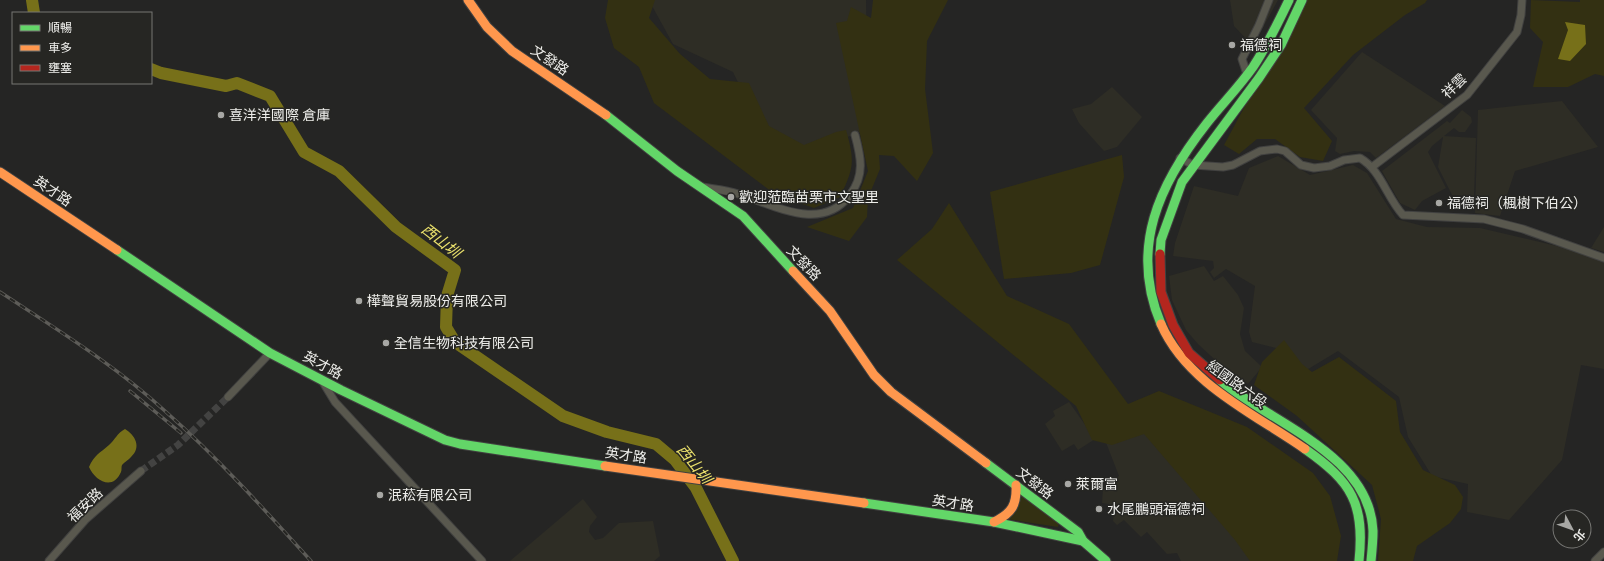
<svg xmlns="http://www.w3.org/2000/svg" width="1604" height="561" viewBox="0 0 1604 561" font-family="Overpass,'Noto Sans TC',sans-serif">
  <rect width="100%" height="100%" fill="#252524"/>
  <g fill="#2e2d25">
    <path d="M652,0H866L868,130L799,153L759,126L733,72L673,44L651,4Z"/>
    <path d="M1230,0H1278L1253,46L1234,26Z"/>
    <path d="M1362,52L1445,106L1376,158L1370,152L1354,151L1340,154L1335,151L1337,138L1311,110Z"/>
    <path d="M1112,87L1142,117L1117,147L1104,151L1079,123L1072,109L1091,104Z"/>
    <path d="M1562,101L1598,147L1515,171L1500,216L1475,213L1478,110Z"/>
    <path d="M1462,110L1471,117L1472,122L1465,132H1459L1454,128L1444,136L1476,138L1474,196L1452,195L1438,167L1443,137L1432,146L1428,152L1446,188L1422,201L1415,210L1400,203L1382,171L1447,121L1450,123Z"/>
    <path d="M1278,156L1310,175L1353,165L1367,173L1396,219L1427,227L1480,228L1578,251L1604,260V369L1581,365L1562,460L1509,520L1467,512L1468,484L1432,476L1408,437L1399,397L1338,351L1300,374L1280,349L1252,342L1249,332L1255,286L1226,269L1214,278L1210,272L1214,268L1213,261L1173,256L1175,243L1194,186L1238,196L1249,168Z"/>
    <path d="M1604,227V252L1591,248Z"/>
    <path d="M1204,266L1214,281L1223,276L1238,295L1244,308L1240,334L1245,351L1262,367L1248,384L1224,368L1198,344L1186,330L1172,300L1169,276Z"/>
    <path d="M1069,402L1095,439L1078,450L1074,444L1062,451L1045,424L1055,416L1053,411Z"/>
    <path d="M1144,430L1262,561H1181L1177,553L1167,554L1147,532L1141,537L1124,520L1117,525L1113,521L1115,505L1102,503L1103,488L1119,476L1105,440Z"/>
    <path d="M583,499L597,517L590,526L589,532L595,540L603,538L619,523L653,521L660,556L654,561H510Z"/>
  </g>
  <g fill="#333012">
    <path d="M608,0H655L649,18L680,54L710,79L749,83L769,126L804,145L836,132L846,130C855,161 854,168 840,197L814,208L776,195L654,103L639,67L614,48L605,18Z"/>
    <path d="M873,0H948L927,41L925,89L933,153L917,181L894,156L879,155L880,169L868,198L867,217L849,241L807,227L853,208L868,171L836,23L847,21L851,7L871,18Z"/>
    <path d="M1302,0H1427L1425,3L1405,15L1353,55L1304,108L1332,141L1323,161L1300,157L1275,139H1257L1239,154L1224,145Z"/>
    <path d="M1531,0L1580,2V0H1604V76L1595,74L1568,87H1533L1543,42L1530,28Z"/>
    <path d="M1122,155L1124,177L1100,265L1071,273L1004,279L990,192Z"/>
    <path d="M949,203L1007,296L1069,324L1128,404L1159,391L1247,427L1313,473L1330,496L1341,536L1337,561H1250L1235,540L1144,434L1112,445L1092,440L1076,406L897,260L932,229Z"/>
    <path d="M1284,340L1302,364L1312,372L1339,357L1396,401L1400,432L1423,470L1455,485L1463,497L1461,509L1450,523L1417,546L1413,561H1378L1381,519L1372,485L1297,416L1254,385L1262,362Z"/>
    <path d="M1022,493L1059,523L1058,527L1007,519L1019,494Z"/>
  </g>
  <g fill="#777019">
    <path d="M1565,22L1585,25L1586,44L1570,61L1558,59L1568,30Z"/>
    <path d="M125,429C135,435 142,447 131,457C129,460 124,462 122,465C121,467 122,470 121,472C113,491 95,481 89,467C94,455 100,453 109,445C115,440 117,433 125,429Z"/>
  </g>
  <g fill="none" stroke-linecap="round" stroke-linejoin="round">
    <g stroke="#777019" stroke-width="12">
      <path d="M32,0L34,13"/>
      <path d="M151,69L161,73L226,86L237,83L270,96L304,152L339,171L396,227L455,270L447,296L446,327L455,342L563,416L607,432L656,444L675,460L696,488L733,561"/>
    </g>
    <path stroke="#434342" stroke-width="7" stroke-dasharray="7 3.5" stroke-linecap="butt" d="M141,471L178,445L228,397"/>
    <defs>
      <g id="street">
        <path d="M1247,74L1242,59L1259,25L1269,0"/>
        <path d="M1180,158L1193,165L1223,167L1233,165L1260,151L1277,149L1285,151L1301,165L1314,168L1330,166L1344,160L1360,158C1381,170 1387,198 1403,215L1484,219L1523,229L1604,258"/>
        <path d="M1372,167L1467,95L1517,32L1521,15L1522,0"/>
        <path d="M702,187C714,189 727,190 738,194C775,205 821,233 850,195C865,175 861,157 855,135"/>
        <path d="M321,379L335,402L482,561"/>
        <path d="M228,397L270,353"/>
        <path d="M49,561L86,519L141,471"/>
        <path d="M1595,561L1604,552"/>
      </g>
      <g id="fast">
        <path d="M606,115L677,171L743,216L793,271"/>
        <path d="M117,250L270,353L341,390L445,440L460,444L605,466"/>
        <path d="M1160,254L1161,240L1182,182L1259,78L1281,45L1302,0"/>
        <path d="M1161,324C1129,248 1159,184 1207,123C1222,104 1239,87 1253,67C1267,46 1278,23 1289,0"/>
        <path d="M1220,380C1270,423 1370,454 1373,531C1373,541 1372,551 1371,561"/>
        <path d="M1305,449C1352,482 1365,504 1359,561"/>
        <path d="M986,463L1078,532L1083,541L1106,561"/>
        <path d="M864,503L994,522L1083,541"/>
      </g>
      <g id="slow">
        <path d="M468,0L487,27L512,51L606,115"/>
        <path d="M0,172L117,250"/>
        <path d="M793,271L830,311L874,375L891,392L986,463"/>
        <path d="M1161,324C1187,384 1255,414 1305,449"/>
        <path d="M605,466L864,503"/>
        <path d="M994,522C1012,513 1017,505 1016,485"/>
      </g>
      <path id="jam" d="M1160,254L1161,292L1173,325L1189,353L1220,380"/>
    </defs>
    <use href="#street" stroke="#414140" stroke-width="9"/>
    <use href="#fast" stroke="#414140" stroke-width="11"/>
    <use href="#slow" stroke="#414140" stroke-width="11"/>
    <use href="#jam" stroke="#414140" stroke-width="11"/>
    <use href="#street" stroke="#59584e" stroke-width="7"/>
    <use href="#fast" stroke="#63d668" stroke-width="9"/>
    <use href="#slow" stroke="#ff974d" stroke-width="9"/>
    <use href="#jam" stroke="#b3261e" stroke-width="9"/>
    <defs>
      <g id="rail">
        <path d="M0,292C56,329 115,365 165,411C217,457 264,509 311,561"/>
        <path d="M130,391L181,433"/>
      </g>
    </defs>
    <use href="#rail" stroke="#5d5c58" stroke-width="3.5"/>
    <use href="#rail" stroke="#262623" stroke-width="2" stroke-dasharray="6" stroke-linecap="butt"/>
  </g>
  <g fill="#a8a8a5" stroke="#262623" stroke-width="1.5">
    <circle cx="1232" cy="45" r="4"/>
    <circle cx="221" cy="115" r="4"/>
    <circle cx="731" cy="197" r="4"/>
    <circle cx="1439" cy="203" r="4"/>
    <circle cx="359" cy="301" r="4"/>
    <circle cx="386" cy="343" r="4"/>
    <circle cx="1068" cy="484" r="4"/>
    <circle cx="380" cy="495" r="4"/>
    <circle cx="1099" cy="509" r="4"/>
  </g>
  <g text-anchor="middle" stroke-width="3" stroke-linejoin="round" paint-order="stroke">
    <g font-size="14" fill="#eeeeeb" stroke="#262623" text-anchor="start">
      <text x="1240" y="50">福德祠</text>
      <text x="229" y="120">喜洋洋國際 倉庫</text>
      <text x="739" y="202">歡迎蒞臨苗栗市文聖里</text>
      <text x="1447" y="208">福德祠（楓樹下伯公）</text>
      <text x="367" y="306">樺聲貿易股份有限公司</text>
      <text x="394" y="348">全信生物科技有限公司</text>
      <text x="1076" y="489">萊爾富</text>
      <text x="388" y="500">泯菘有限公司</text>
      <text x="1107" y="514">水尾鵬頭福德祠</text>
    </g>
    <g font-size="14" fill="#eeeeeb" stroke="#262623">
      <text transform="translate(550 60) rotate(34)" y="5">文發路</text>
      <text transform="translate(1454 86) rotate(-44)" y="5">祥雲</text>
      <text transform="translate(53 191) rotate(34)" y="5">英才路</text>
      <text transform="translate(804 263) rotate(46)" y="5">文發路</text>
      <text transform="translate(323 365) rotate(28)" y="5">英才路</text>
      <text transform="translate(1237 384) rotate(36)" y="5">經國路六段</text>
      <text transform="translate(626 455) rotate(8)" y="5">英才路</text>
      <text transform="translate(1035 483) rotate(37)" y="5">文發路</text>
      <text transform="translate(953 503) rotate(8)" y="5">英才路</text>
      <text transform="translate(85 505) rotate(-44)" y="5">福安路</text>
    </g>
    <g font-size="15" font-style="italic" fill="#ede36d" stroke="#262623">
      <text transform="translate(441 241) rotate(38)" y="5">西山圳</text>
      <text transform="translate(694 464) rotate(51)" y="5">西山圳</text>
    </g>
  </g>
  <rect x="12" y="12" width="140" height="72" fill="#262623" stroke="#767673"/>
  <rect x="20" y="25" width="20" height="6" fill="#63d668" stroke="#767673"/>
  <text x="48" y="32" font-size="12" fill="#eeeeeb">順暢</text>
  <rect x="20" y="45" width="20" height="6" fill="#ff974d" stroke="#767673"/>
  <text x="48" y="52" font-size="12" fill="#eeeeeb">車多</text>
  <rect x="20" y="65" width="20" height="6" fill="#b3261e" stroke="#767673"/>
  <text x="48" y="72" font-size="12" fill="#eeeeeb">壅塞</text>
  <g transform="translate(1572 529) rotate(131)"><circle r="19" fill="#262623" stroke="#767673"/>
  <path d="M0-3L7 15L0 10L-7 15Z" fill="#a8a8a5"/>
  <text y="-6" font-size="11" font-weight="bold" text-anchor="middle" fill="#eeeeeb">北</text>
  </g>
</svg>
